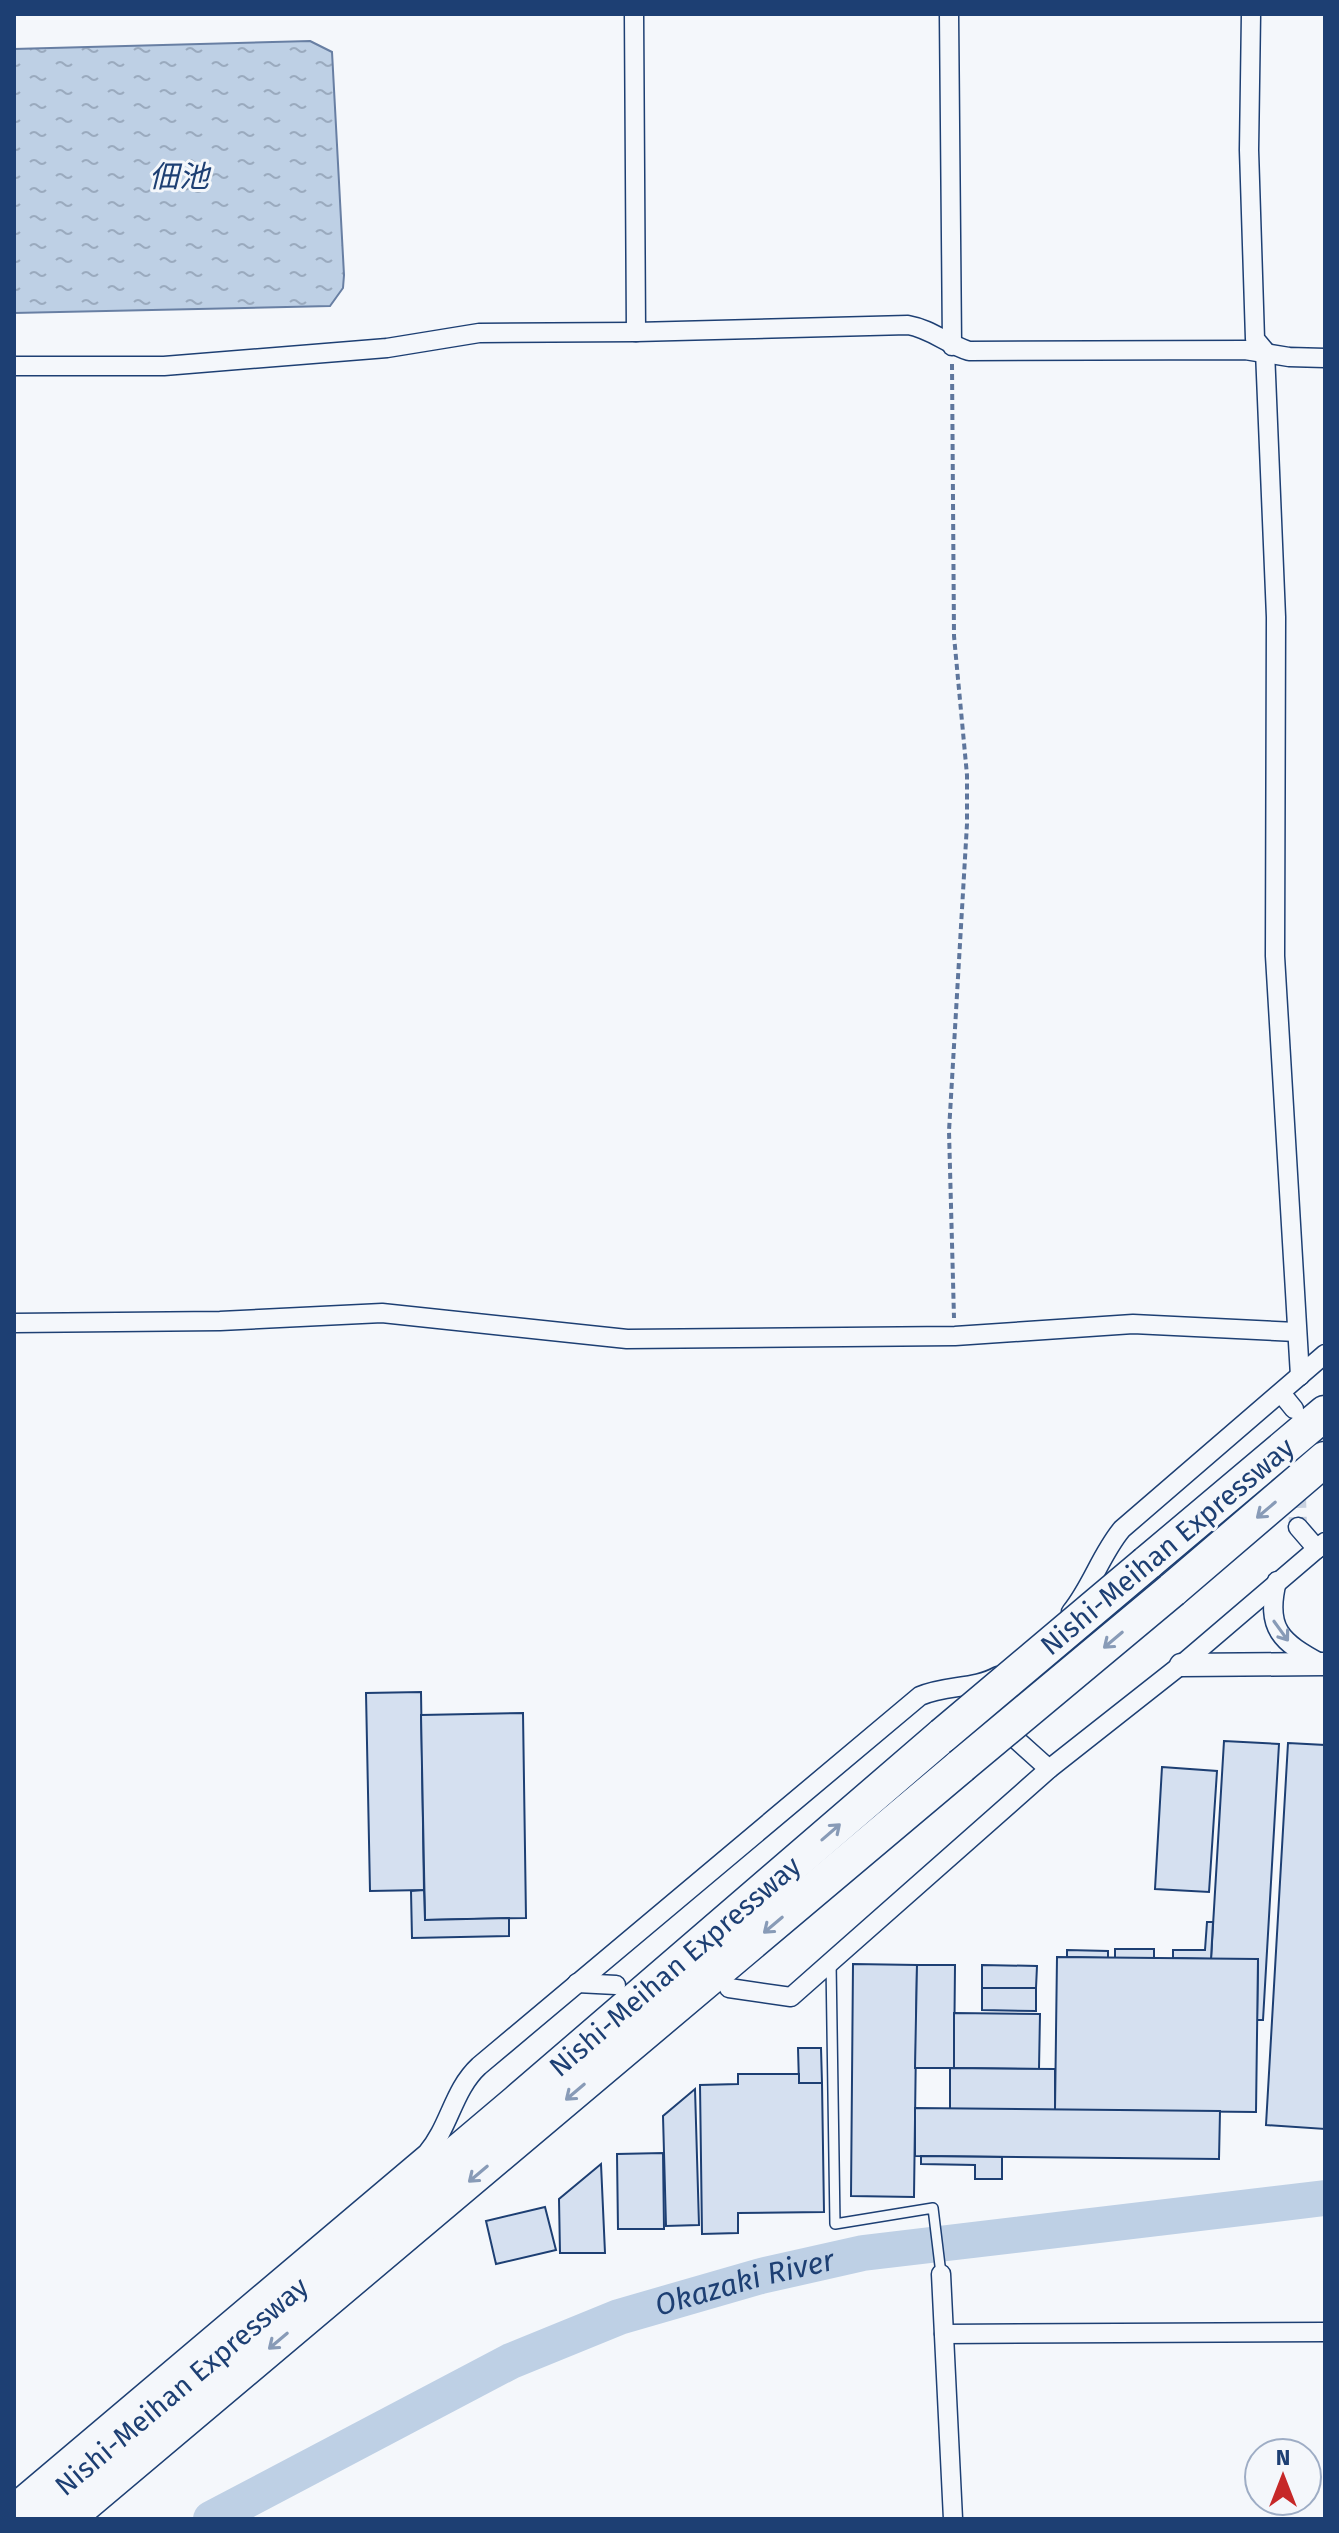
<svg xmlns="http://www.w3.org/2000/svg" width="1339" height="2533" viewBox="0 0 1339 2533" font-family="'Fira Sans','Noto Sans JP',sans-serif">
  <defs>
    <pattern id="water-ripples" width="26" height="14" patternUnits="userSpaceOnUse" patternTransform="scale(2)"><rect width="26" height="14" fill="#bed0e5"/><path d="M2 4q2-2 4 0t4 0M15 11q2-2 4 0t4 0" fill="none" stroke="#9aaabe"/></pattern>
  </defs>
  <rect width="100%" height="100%" fill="#f4f7fb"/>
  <path fill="url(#water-ripples)" stroke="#687fa3" stroke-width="2" d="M310,41L332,52L344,275L343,288L330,306L14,313V49Z"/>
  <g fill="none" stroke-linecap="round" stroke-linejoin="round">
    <path stroke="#bed0e5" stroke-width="36" id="s1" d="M211,2519L511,2361L619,2317L761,2276L863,2253L1325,2198"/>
  </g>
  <g fill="#d5e0f0" stroke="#1d3f73" stroke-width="2">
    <path d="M421,1692L424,1890L370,1891L366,1693Z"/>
    <path d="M523,1713L526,1918L425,1920L421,1715Z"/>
    <path d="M1224,1741L1279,1744L1263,2020H1257L1258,1959H1211Z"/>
    <path d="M1288,1743L1325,1745V2129L1266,2125Z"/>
    <path d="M1162,1767L1217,1771L1209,1892L1155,1889Z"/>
    <path d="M424,1890L425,1920L509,1918V1936L412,1938L411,1891Z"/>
    <path d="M1207,1922H1213L1211,1959L1173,1958V1950H1205Z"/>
    <rect x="1115" y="1949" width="39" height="9"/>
    <path d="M1067,1950L1108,1951V1958L1067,1957Z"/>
    <path d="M1057,1957L1258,1959L1256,2112L1055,2110Z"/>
    <path d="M853,1964L917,1965L914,2197L851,2196Z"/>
    <path d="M917,1965H955L954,2068H915Z"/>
    <path d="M982,1965L1037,1966L1036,1988H982Z"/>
    <path d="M982,1988H1036V2011L982,2010Z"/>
    <path d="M954,2013L1040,2014L1039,2069L954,2068Z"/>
    <path d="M798,2048H821L822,2083H799Z"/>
    <path d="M950,2068L1055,2069V2110L950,2109Z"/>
    <path d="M738,2074H799V2083H822L824,2212L738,2213V2233L702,2234L700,2085L738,2084Z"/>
    <path d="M695,2089L699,2225L666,2226L663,2116Z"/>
    <path d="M915,2108L1220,2111L1219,2159L915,2156Z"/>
    <path d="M663,2153L664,2229H618L617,2154Z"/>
    <path d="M921,2156L1002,2157V2179H975V2165L921,2164Z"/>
    <path d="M601,2164L605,2253H560L559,2199Z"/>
    <path d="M545,2207L556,2250L496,2264L486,2221Z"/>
  </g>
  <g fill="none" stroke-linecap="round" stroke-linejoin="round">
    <path stroke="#c9d2e0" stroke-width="18" stroke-dasharray="18 9" stroke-linecap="butt" d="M1295,1436L1298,1527"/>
    <defs>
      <path id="service" d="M831,1962L835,2224L933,2208L941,2274"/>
      <g id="minor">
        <path d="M634,14L636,332"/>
        <path d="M949,14L952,346"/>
        <path d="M1251,14L1249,150L1255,339L1265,351L1276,617L1275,956L1300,1376"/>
        <path d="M14,366H164L387,348L479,333L636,332L908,325C931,329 947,344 969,351L1245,350L1289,357L1325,358"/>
        <path d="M14,1323L220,1321L382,1313L627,1339L955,1336L1133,1324L1296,1332"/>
        <path d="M1281,1393L1294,1409"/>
        <path d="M1298,1527L1317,1549"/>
        <path d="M1277,1581C1265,1629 1281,1642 1322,1664"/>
        <path d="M1071,1612C1092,1586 1101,1554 1122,1529L1325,1354"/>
        <path d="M1000,1725L1049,1769"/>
        <path d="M577,1983L616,1985"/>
        <path d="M729,1988L791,1997L1049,1769L1181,1665L1325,1542"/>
        <path d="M941,2274L953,2519"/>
        <path d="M944,2334L1325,2332"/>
        <path d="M14,2502L427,2153C450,2126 453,2090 479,2066L920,1696C946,1685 975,1689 998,1676"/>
      </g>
      <path id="tertiary" d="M1181,1665L1325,1664"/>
      <g id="motorway">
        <path d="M1147,1563L1325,1413"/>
        <path d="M1172,1590L1325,1459"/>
        <path id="s2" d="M24,2519L517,2102L943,1735"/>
        <path d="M67,2519L961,1766"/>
      </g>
    </defs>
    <use href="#service" stroke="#1d3f73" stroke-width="12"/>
    <use href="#minor" stroke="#1d3f73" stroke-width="21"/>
    <use href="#tertiary" stroke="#1d3f73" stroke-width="25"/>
    <use href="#motorway" stroke="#1d3f73" stroke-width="37"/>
    <path stroke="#5e769c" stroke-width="4" stroke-dasharray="6 4" stroke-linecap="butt" d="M952,364L954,636L967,775V824L949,1131L954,1318"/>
    <use href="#service" stroke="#f4f7fb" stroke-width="9"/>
    <use href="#minor" stroke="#f4f7fb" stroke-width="18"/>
    <use href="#tertiary" stroke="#f4f7fb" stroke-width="22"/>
    <use href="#motorway" stroke="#f4f7fb" stroke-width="34"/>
    <defs>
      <g id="motorway-bridge">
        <path d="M943,1735L1147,1563"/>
        <path d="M961,1766L1172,1590"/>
      </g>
    </defs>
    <use href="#motorway-bridge" stroke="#1d3f73" stroke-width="37" stroke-linecap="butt"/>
    <use href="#motorway-bridge" stroke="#f4f7fb" stroke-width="34"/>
  </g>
  <defs><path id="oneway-shaft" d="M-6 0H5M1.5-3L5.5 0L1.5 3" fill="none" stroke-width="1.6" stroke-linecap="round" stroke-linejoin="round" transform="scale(2)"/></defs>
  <g stroke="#889bb7">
    <use href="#oneway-shaft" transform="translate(1266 1510) rotate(140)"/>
    <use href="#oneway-shaft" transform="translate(1281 1631) rotate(54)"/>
    <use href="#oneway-shaft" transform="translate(1113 1640) rotate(140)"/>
    <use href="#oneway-shaft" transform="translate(831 1832) rotate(-41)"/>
    <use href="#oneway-shaft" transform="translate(773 1925) rotate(140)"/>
    <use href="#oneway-shaft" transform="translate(575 2092) rotate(140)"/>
    <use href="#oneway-shaft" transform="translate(478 2174) rotate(140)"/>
    <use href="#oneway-shaft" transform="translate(278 2341) rotate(140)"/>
  </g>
  <g text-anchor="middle" stroke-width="6" stroke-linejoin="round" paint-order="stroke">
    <g font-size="28" fill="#1d3f73" stroke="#f4f7fb">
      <text transform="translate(1167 1546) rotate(-40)" y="10">Nishi-Meihan Expressway</text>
      <text dy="10" stroke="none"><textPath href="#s2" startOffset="854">Nishi-Meihan Expressway</textPath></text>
      <text dy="10" stroke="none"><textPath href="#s2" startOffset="206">Nishi-Meihan Expressway</textPath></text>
    </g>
    <g font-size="30" font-style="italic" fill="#1d3f73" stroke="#f4f7fb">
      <text x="179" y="187">佃池</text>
      <text dy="10" stroke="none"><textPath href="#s1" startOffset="586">Okazaki River</textPath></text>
    </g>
  </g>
  <rect width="1339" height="2533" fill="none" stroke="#1d3f73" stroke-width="32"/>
  <g transform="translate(1283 2477)"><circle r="38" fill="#f4f7fb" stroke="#9eadc5" stroke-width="2"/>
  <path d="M0-6L14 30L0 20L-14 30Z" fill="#c62828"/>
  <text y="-12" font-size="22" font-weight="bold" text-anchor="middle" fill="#1d3f73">N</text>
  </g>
</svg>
